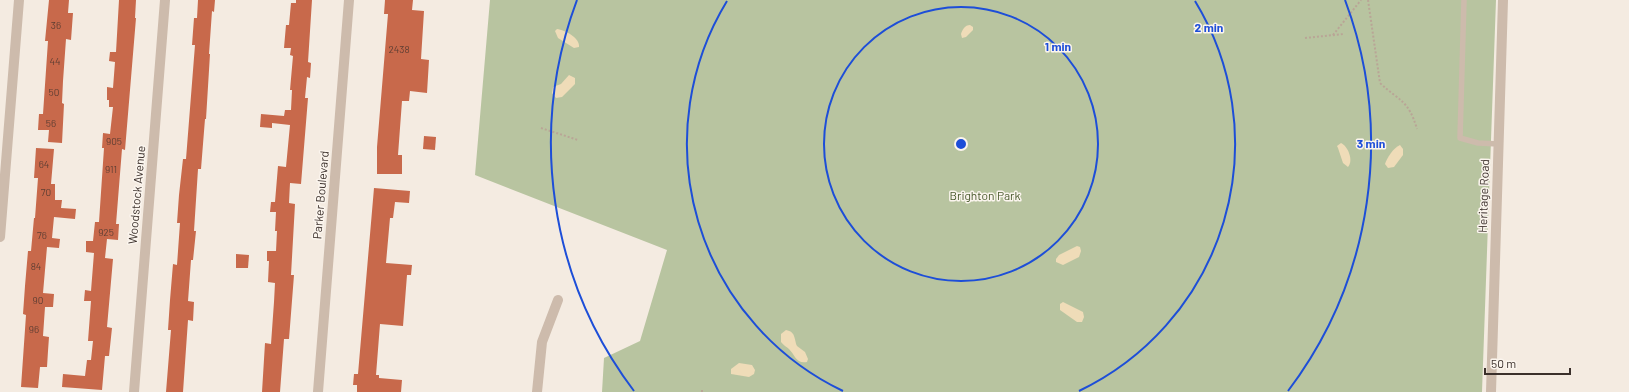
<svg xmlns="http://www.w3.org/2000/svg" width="1629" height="392" viewBox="0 0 1629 392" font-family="Barlow,sans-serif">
  <rect width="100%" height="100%" fill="#f4ebe1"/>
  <path fill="#b8c4a0" d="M490,0H1496L1482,392H602L604,358L640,341L667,250L475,175Z"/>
  <g fill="#efdcb8">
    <path d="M970,25L973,27V30L966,37L962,38L961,34C962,30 965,25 970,25Z"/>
    <path d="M557,29C565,30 580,38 579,47L574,48L558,38L555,31Z"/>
    <path d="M569,75L575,78V84L562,97L556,98L552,93L553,87L561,84Z"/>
    <path d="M1341,143C1348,146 1354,161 1348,167L1343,163L1338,148L1337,146Z"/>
    <path d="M1400,145L1403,149V155L1394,167L1388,168L1385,164C1387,158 1393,148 1400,145Z"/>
    <path d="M1077,246L1080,247L1081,251L1079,257L1063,265L1056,262V259L1059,255Z"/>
    <path d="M1063,302L1083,312L1084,317L1082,322H1077L1060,310V304Z"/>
    <path d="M786,330C796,332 794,339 797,346L805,352L808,359L807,362C796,364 795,355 789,349C787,347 783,345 781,342V334Z"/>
    <path d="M739,363L752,365L755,370L754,374L749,377L731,374V369Z"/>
  </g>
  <g fill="#c8694b">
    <path d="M49,0H69L68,13H73L71,40L66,39L63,81L62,103L64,104L62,143L48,142L49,130H38L39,114H43L48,41H45Z"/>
    <path d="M119,0H136L135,18H136L125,150L122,149L116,224H119L118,240L107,239L105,258L113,259L107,327L112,328L109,356H105L102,390L62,387L63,374L85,376L87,360H91L93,341H88L91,301H84L85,290L91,291L94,253L86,252V241H93L95,222H99L104,148H102L103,133L110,134L113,107H109V100H107V87L113,88L115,62L109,61L110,52H116Z"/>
    <path d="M198,0H215L214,12L212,11L209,54H210L206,119H205L201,169H198L194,231H196L193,260H191L188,301L194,302L193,321L188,320L183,392H166L171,330H168L170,300L173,264L177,265L180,223H177L179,195L183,159H186L195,45H192L194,18H197Z"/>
    <path d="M296,0H312L308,62L311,63L310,78L307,77L305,98H308L301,184L290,183L289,203L295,204L291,275H294L289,339H284L280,392H262L265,343L271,344L274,302L275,283L268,282L269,261H267V251H276L277,231H275L276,212H270L271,202H275L278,166L286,167L290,125L272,123V128L260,127L261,114L284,116L285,110H291L292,90H290L293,56L290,55L291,48H284L286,25H289L291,3H296Z"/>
    <path d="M385,0H413L412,10L424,11L421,59L429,60L427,93L410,91L409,101H402L398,155H402V174H377V147L388,14H384Z"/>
    <path d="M424,136L436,137L435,150L423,149Z"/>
    <path d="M36,148L54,149L51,184H55V200H62L61,208L76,209L75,219L54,217L52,238L60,239L59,248L47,247L43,293L54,294L53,307H45L43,336L49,337L48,351L47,367H40L38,388L21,387L26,315L23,314L25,286L28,251H31L34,218H35L38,178H34Z"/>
    <path d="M374,188L410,191L409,203L395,202L393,218H390L386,263L412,265L411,275H407L403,326L380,324L376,375H379V378L402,380L401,392H357V385H353L354,374H358Z"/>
    <path d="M236,254L249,255L248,268H236Z"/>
  </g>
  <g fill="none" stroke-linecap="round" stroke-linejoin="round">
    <g stroke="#b9a596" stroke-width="2" stroke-dasharray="2 2" stroke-linecap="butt">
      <path d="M1368,0L1380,83C1400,102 1408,99 1417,129"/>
      <path d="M1333,35L1361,0"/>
      <path d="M1305,38L1344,34"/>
      <path d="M541,128L578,140"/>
      <path d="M702,392V390"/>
    </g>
    <path stroke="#cdbbac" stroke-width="5.5" d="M1464,0L1460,138L1478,143L1499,144"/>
    <g stroke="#cdbbac" stroke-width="10">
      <path d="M0,237L19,0"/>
      <path d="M134,392L165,0"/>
      <path d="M537,392L542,342L558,300"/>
      <path d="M1491,392L1503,0"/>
    </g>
    <path stroke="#cdbbac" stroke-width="10" d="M318,392L349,0"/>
  </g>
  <g fill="none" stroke="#1d4ed8" stroke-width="2">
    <circle cx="961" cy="144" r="137"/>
    <path d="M843 391A274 274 0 0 1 727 1M1195 1A274 274 0 0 1 1079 391"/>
    <path d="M634 391A410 410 0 0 1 577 0M1345 0A410 410 0 0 1 1288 391"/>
  </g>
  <g text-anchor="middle" stroke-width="3" stroke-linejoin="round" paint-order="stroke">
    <g font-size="10" fill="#5e3e33">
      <text x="56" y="29">36</text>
      <text x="399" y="53">2438</text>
      <text x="55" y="65">44</text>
      <text x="54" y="96">50</text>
      <text x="51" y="127">56</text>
      <text x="114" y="145">905</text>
      <text x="44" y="168">64</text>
      <text x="111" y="173">911</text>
      <text x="46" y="196">70</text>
      <text x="106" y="236">925</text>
      <text x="42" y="239">76</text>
      <text x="36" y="270">84</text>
      <text x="38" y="304">90</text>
      <text x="34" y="333">96</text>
    </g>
    <g font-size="12" fill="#3b302b" stroke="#fbf5ee">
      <text transform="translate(137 195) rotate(-85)" y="4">Woodstock Avenue</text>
      <text transform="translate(321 195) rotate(-85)" y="4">Parker Boulevard</text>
      <text transform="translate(1484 196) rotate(-88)" y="4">Heritage Road</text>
    </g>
    <g font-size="12" fill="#4a5a2e" stroke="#fbf5ee">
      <text x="985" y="200">Brighton Park</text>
    </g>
  </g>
  <circle cx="961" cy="144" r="6" fill="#1d4ed8" stroke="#fbf5ee" stroke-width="2"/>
  <g font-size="12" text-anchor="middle" font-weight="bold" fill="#1d4ed8" stroke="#fbf5ee" stroke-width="3" stroke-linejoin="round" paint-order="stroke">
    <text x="1209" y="32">2 min</text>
    <text x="1058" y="51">1 min</text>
    <text x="1371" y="148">3 min</text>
  </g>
  <path d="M1485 368v6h85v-6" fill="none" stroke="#3b302b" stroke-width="2"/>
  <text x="1491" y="368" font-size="12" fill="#3b302b" stroke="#fbf5ee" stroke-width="3" paint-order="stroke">50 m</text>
</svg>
